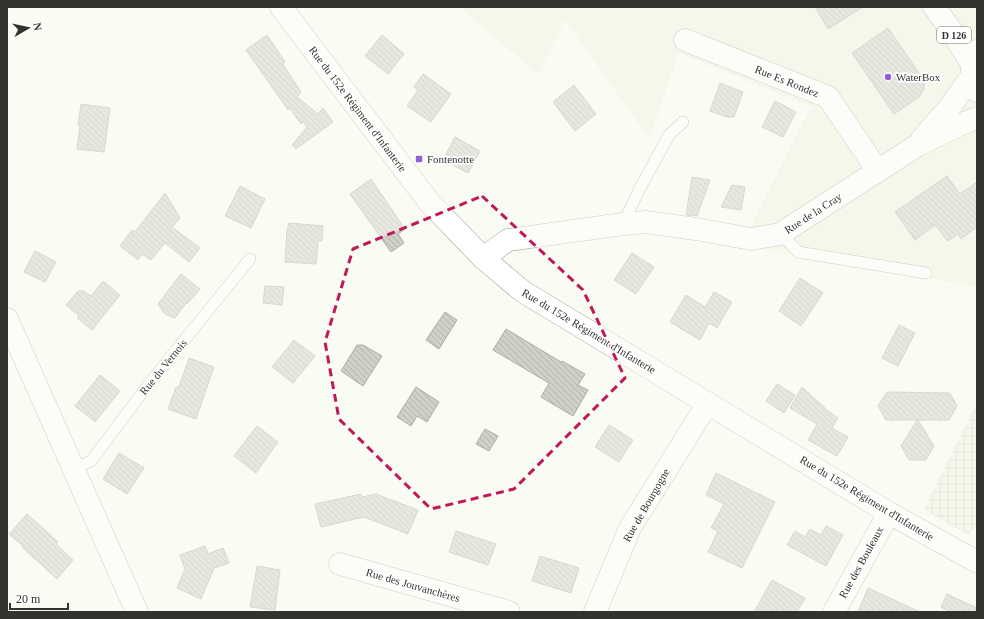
<svg xmlns="http://www.w3.org/2000/svg" width="984" height="619" viewBox="0 0 984 619" font-family="Georgia,serif">
  <defs>
    <pattern id="industrial-grid" width="8" height="8" patternUnits="userSpaceOnUse"><rect width="8" height="8" fill="#eef3e2"/><path d="M0 4h8M4 0v8" fill="none" stroke="#cdd1c2"/></pattern>
    <pattern id="building-back-hatch" width="6" height="6" patternUnits="userSpaceOnUse"><rect width="6" height="6" fill="#ced1c8"/><path d="M-1 5l2 2M0 0l6 6M5-1l2 2" fill="none" stroke="#b1b4ac"/></pattern>
  </defs>
  <rect width="100%" height="100%" fill="#f9fcf2"/>
  <path fill="#eef3e2" d="M459,7H977V287L741,246L811,107L679,53L649,138L565,20L538,74Z"/>
  <path fill="url(#industrial-grid)" d="M977,403V527L975,526L969,535L924,510Z"/>
  <g fill="url(#building-back-hatch)" stroke="#acafa6">
    <path d="M815,7H863L828,29Z"/>
    <path d="M888,28L923,79L924,83V89L919,97L894,114L852,53Z"/>
    <path d="M267,35L285,62L283,64L301,92L297,97L318,114L323,108L333,122L296,149L292,145L307,127L303,121L301,124L289,107L288,110L246,50Z"/>
    <path d="M382,35L404,54L388,74L365,56Z"/>
    <path d="M423,74L451,94L431,122L407,106L418,90L414,87Z"/>
    <path d="M720,83L743,92L734,117H727L710,111Z"/>
    <path d="M574,85L596,114L575,131L553,102Z"/>
    <path d="M775,101L796,112L783,137L762,127Z"/>
    <path d="M81,104L110,108L104,152L77,149L80,125H78Z"/>
    <path d="M455,137L480,151L468,173L443,160Z"/>
    <path d="M947,176L960,194L977,182V227L961,239L958,234L948,241L935,225L915,240L895,212Z"/>
    <path d="M692,177L710,180L697,216L686,215Z"/>
    <path d="M371,179L405,229L398,234L404,243L391,252L350,194Z"/>
    <path d="M732,185L745,187L741,210L721,207Z"/>
    <path d="M240,186L265,199L251,228L225,216Z"/>
    <path d="M165,193L180,218L172,227L200,248L189,262L165,243L151,260L142,254L138,260L120,246L132,230L135,232Z"/>
    <path d="M289,223L323,226L322,241L318,240L316,264L285,262L287,230Z"/>
    <path d="M35,251L56,262L45,282L24,272Z"/>
    <path d="M632,253L654,267L636,294L614,280Z"/>
    <path d="M181,274L200,289L187,304L186,303L175,318L165,314L158,304L164,297H163Z"/>
    <path d="M800,278L823,293L801,326L779,311Z"/>
    <path d="M103,281L120,295L92,330L77,318L79,316L66,305L78,291H84L91,296Z"/>
    <path d="M265,286L284,287L282,305L263,303Z"/>
    <path d="M714,292L732,302L717,328L709,323L700,340L670,322L686,295L705,307Z"/>
    <path d="M445,312L457,320L439,349L426,340Z"/>
    <path d="M899,325L915,333L898,366L882,358Z"/>
    <path d="M506,329L561,362L562,361L585,374L578,385L588,390L573,416L541,397L549,383L493,350Z"/>
    <path d="M294,340L315,356L293,383L272,367Z"/>
    <path d="M357,345H363L382,356L363,386L341,371Z"/>
    <path d="M189,358L214,367L196,419L168,409L176,387H179Z"/>
    <path d="M100,375L120,391L95,422L75,406Z"/>
    <path d="M777,384L795,395L784,413L766,401Z"/>
    <path d="M416,387L439,402L427,422L417,416L411,426L397,417Z"/>
    <path d="M802,387L825,408H824L838,418L832,428L848,437L837,456L808,440L817,424L790,408Z"/>
    <path d="M887,392L950,393L957,406L949,420H918L934,446L926,460H909L901,446L917,420H886L878,406Z"/>
    <path d="M609,425L633,440L619,462L595,447Z"/>
    <path d="M257,426L278,442L256,473L234,456Z"/>
    <path d="M485,429L498,436L489,451L476,444Z"/>
    <path d="M119,453L144,468L127,494L103,479Z"/>
    <path d="M716,473L775,502L742,568L708,552L718,531L711,528L724,504L706,495Z"/>
    <path d="M361,494L362,497L376,494L418,510L408,534L364,517L321,527L315,504Z"/>
    <path d="M27,514L58,542L56,544L73,560L57,579L22,547L23,546L9,534Z"/>
    <path d="M826,526L843,535L826,566L787,545L795,531L805,537L810,529L821,535Z"/>
    <path d="M456,531L496,544L488,565L449,552Z"/>
    <path d="M205,546L208,554L223,548L229,563L214,568L201,599L177,588L185,569L180,555Z"/>
    <path d="M540,556L579,568L571,593L532,581Z"/>
    <path d="M257,566L280,570L275,610L250,607Z"/>
    <path d="M772,580L805,598L797,612H754Z"/>
    <path d="M868,588L920,612H858Z"/>
    <path d="M947,594L977,608V612H950L941,607Z"/>
  </g>
  <g fill="none" stroke-linecap="round" stroke-linejoin="round">
    <defs>
      <g id="service">
        <path d="M623,224L640,188L669,135L683,122"/>
        <path d="M780,234L789,242L798,252L926,273"/>
        <path d="M73,469L91,461L148,385L250,259"/>
      </g>
      <g id="minor">
        <path d="M281,7L429,202L483,258L522,291L889,513L977,562"/>
        <path d="M685,40L828,97L878,171"/>
        <path d="M922,139L949,108L972,76"/>
        <path d="M483,258L508,240L623,224L646,222L696,229L751,239L780,234L918,145L959,125L977,118"/>
        <path d="M7,319L137,612"/>
        <path d="M340,564L509,612"/>
        <path d="M595,612L630,528L708,403"/>
        <path d="M834,612L889,513"/>
      </g>
      <g id="primary">
        <path d="M934,7L949,27L972,64"/>
        <path d="M976,51C970,64 971,79 977,91"/>
      </g>
    </defs>
    <use href="#service" stroke="#979a91" stroke-width="12"/>
    <use href="#minor" stroke="#979a91" stroke-width="23"/>
    <use href="#primary" stroke="#979a91" stroke-width="23"/>
    <use href="#service" stroke="#fff" stroke-width="11"/>
    <use href="#minor" stroke="#fff" stroke-width="22"/>
    <use href="#primary" stroke="#fff" stroke-width="22"/>
  </g>
  <path d="M0 0H984V619H0ZM482,196L583,290L625,378L514,489L431,509L339,419L325,342L353,249Z" fill="#f9fcf2" fill-opacity=".55" fill-rule="evenodd"/>
  <path fill="none" stroke="#c2185b" stroke-width="3" stroke-dasharray="8 5" stroke-linejoin="round" d="M482,196L583,290L625,378L514,489L431,509L339,419L325,342L353,249Z"/>
  <g fill="#945ed6" stroke="#fff" stroke-width="1.5">
    <circle cx="888" cy="77" r="4"/>
    <rect x="415" y="155" width="8" height="8" rx="2"/>
  </g>
  <g text-anchor="middle" stroke-width="3.5" stroke-linejoin="round" paint-order="stroke">
    <rect fill="#fff" stroke="#70706d" stroke-width="1" x="937" y="27" width="34" height="16" rx="3"/>
    <g font-size="10" font-weight="bold" fill="#32332f">
      <text x="954" y="39">D 126</text>
    </g>
    <g font-size="11" fill="#32332f" stroke="#fff" text-anchor="start">
      <text x="896" y="81">WaterBox</text>
      <text x="427" y="163">Fontenotte</text>
    </g>
    <g font-size="11" fill="#32332f" stroke="#fff">
      <text transform="translate(787 81) rotate(22)" y="4">Rue Es Rondez</text>
      <text transform="translate(358 109) rotate(53)" y="4">Rue du 152e Régiment d'Infanterie</text>
      <text transform="translate(813 213) rotate(-33)" y="4">Rue de la Cray</text>
      <text transform="translate(589 331) rotate(31)" y="4">Rue du 152e Régiment d'Infanterie</text>
      <text transform="translate(163 367) rotate(-51)" y="4">Rue du Vernois</text>
      <text transform="translate(867 498) rotate(31)" y="4">Rue du 152e Régiment d'Infanterie</text>
      <text transform="translate(646 505) rotate(-60)" y="4">Rue de Bourgogne</text>
      <text transform="translate(861 562) rotate(-61)" y="4">Rue des Bouleaux</text>
      <text transform="translate(413 585) rotate(16)" y="4">Rue des Jouvanchères</text>
    </g>
  </g>
  <rect width="984" height="619" fill="none" stroke="#32332f" stroke-width="16"/>
  <g transform="translate(28 28) rotate(81)" stroke="#ffffff" stroke-width="3" paint-order="stroke">
  <path d="M0-3L7 15L0 10L-7 15Z" fill="#32332f"/>
  <text y="-6" font-size="11" font-weight="bold" text-anchor="middle" fill="#32332f">N</text>
  </g>
  <path d="M10 603v6h58v-6" fill="none" stroke="#32332f" stroke-width="2"/>
  <text x="16" y="603" font-size="12" fill="#32332f" stroke="#ffffff" stroke-width="3" paint-order="stroke">20 m</text>
</svg>
